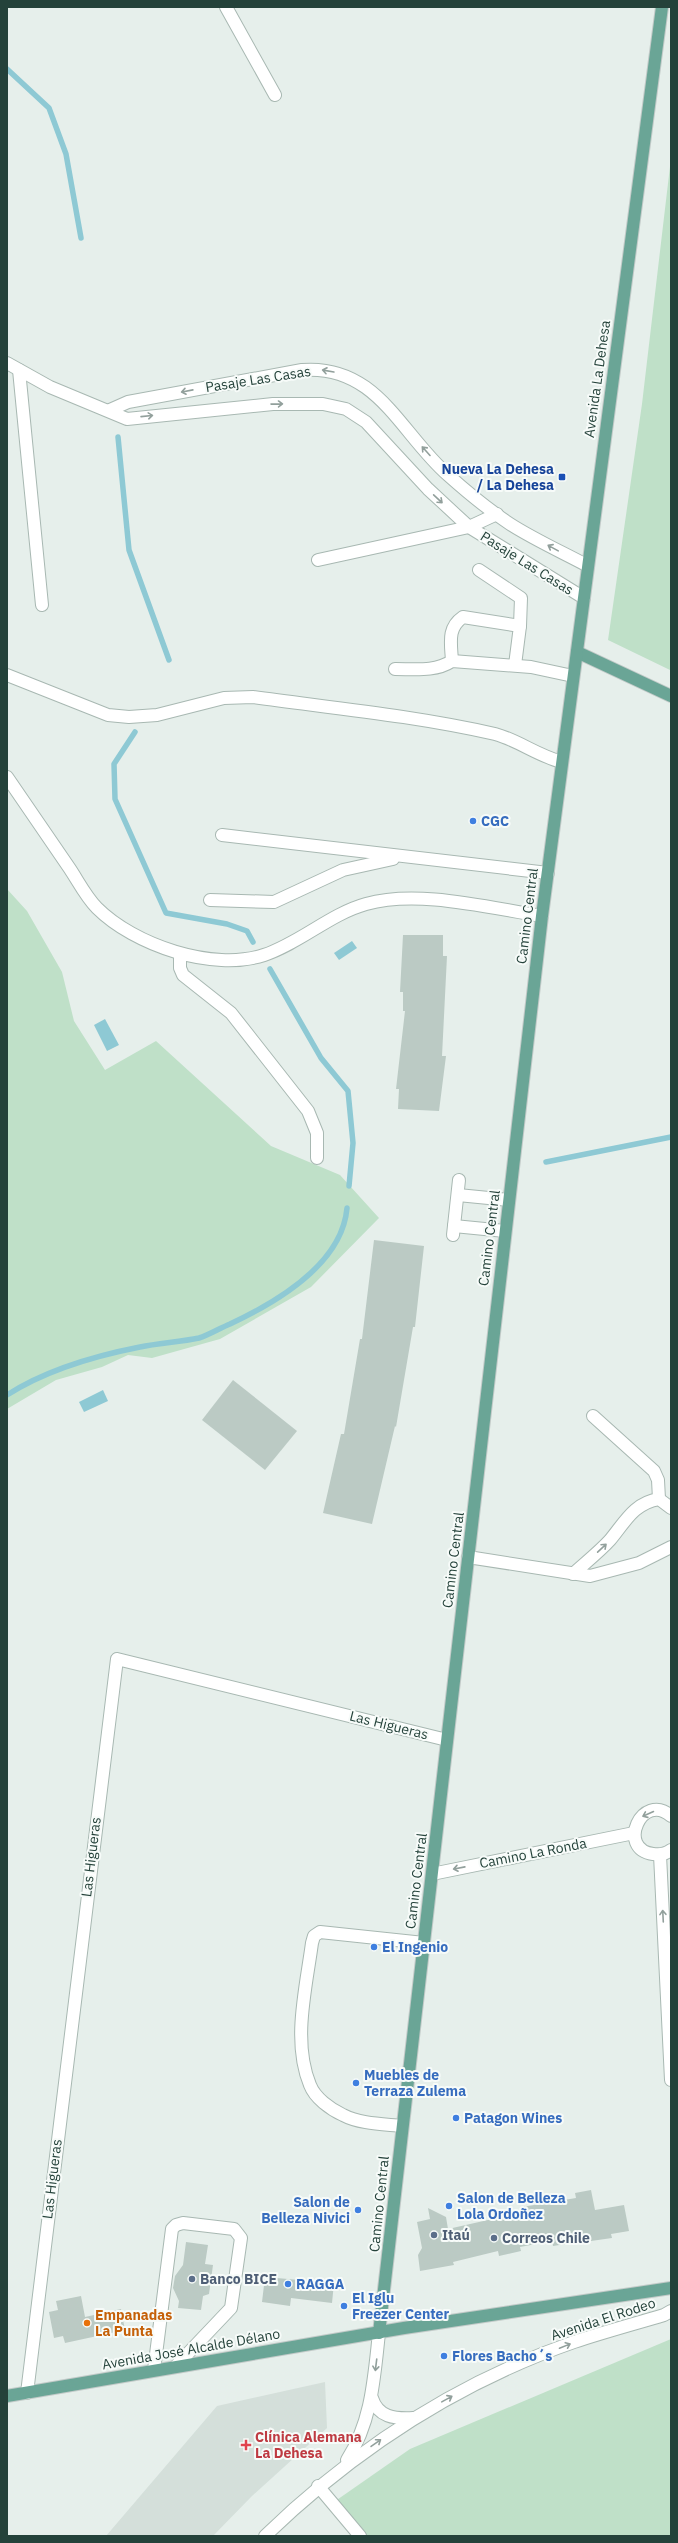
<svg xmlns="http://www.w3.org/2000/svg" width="678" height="2543" viewBox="0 0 678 2543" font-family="'IBM Plex Sans',sans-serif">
  <rect width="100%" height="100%" fill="#e6efeb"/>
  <path fill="#d4dfda" d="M325,2382L327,2428L252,2496L213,2536H106L217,2406Z"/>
  <g fill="#bfe0c8">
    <path d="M671,158V669L670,670L608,640L642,404Z"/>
    <path d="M7,889L27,911L62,972L74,1021L105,1070L156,1041L271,1146L340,1175L379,1218L311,1287L220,1339L152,1358L128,1355L102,1367L56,1380L7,1409Z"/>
    <path d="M671,2339V2536H357L331,2504L410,2449Z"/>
  </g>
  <g fill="#8ec9d4">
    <path d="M352,941L357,948L339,960L334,953Z"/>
    <path d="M105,1019L119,1045L107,1051L94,1025Z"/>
    <path d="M103,1390L108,1401L84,1412L79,1402Z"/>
  </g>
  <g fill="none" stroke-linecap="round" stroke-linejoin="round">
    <g stroke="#8ec9d4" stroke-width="5.5">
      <path d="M7,69L49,108L66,154L81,238"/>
      <path d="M118,437L129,550L169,660"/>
      <path d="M135,732L114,764L115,799L166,913L227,924L247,931L253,942"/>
      <path d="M270,969L321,1058L348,1091L353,1143L349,1186"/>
      <path d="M546,1162L671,1137"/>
      <path d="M7,1395C46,1370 94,1356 140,1347C159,1343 180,1342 199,1338C209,1335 220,1328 230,1324C275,1303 342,1265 347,1208"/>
    </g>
  </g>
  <g fill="#bbcac4">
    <path d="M403,935H443V956H447L442,1056H446L439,1111L398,1109L399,1089H396L405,1011H403V992H400Z"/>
    <path d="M374,1240L424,1246L415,1327H413L396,1427L395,1426L372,1524L323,1513L341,1434H344L360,1339H362Z"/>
    <path d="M233,1380L297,1431L265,1470L202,1420Z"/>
    <path d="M591,2190L595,2210L624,2205L629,2231L611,2234L612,2238L591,2241V2240L553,2246L552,2241L520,2247L521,2251L499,2256L498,2251L453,2262L454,2265L420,2271L418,2255L422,2248L417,2222L430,2219L428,2208L446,2217L448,2229L523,2212L522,2207L576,2198L575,2193Z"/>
    <path d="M186,2242L208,2245L205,2264L213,2265L209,2294L203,2296L201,2310L178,2308L179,2301L173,2288L175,2276L183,2265Z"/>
    <path d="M265,2277L334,2283L332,2303L291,2298L290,2306L262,2302Z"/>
    <path d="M81,2296L85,2317L121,2309L125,2330L65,2343L63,2336L54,2338L49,2312L58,2310L56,2301Z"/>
  </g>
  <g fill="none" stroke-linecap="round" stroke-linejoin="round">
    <defs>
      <g id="minor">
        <path d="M226,7L275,95"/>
        <path d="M7,363L50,387L127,419L273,404H323L346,409L366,422L428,489L469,527L584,598"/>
        <path d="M19,370L42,605"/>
        <path d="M110,410L128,402L302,370C377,364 400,433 448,475C467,492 489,510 510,524C535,540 562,552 588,566"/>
        <path d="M318,560L469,527L497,514"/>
        <path d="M479,570L521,598L520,626"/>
        <path d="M452,661C451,643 447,628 463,617L520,626L515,665"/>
        <path d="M395,669C415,669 435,672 452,661L531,667L573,676"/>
        <path d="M7,675L108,715L129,717L157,715L224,698L253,697C333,708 416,716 495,734C518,740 538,756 562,762"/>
        <path d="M7,777C28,808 49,838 70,869C78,881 86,897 97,908C134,945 213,972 264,955C300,943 330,914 366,904C418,889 489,908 542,916"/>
        <path d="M222,835L548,873"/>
        <path d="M210,900L274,902L343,870L393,859"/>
        <path d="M180,954V968L183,975L231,1013L308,1111L317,1133V1158"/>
        <path d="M458,1195L509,1200"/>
        <path d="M454,1226L505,1231"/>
        <path d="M453,1235L459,1180"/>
        <path d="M593,1416L654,1471L658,1480L659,1499"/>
        <path d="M468,1557L590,1576L639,1563L671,1547"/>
        <path d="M573,1574C585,1563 599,1552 610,1540C625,1522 634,1503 659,1499L671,1508"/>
        <path d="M671,1816C642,1791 616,1849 653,1854C660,1855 666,1854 671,1850"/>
        <path d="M660,1855L671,2080"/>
        <path d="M432,1874L634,1833"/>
        <path d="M402,2126C383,2124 360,2124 343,2115C330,2109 315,2098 310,2085C292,2042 306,1988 312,1943L314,1936L320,1932L424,1943"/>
        <path d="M154,2370L172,2229L176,2225L183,2223L234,2229L241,2238L231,2308L176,2366"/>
        <path d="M27,2393L117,1659L447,1740"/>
        <path d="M372,2398C378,2417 394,2419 413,2418"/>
        <path d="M347,2460C372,2421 374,2378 379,2333"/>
        <path d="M318,2486L360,2536"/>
        <path d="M265,2536C354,2450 456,2383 574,2342C604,2332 634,2324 664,2315L671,2311"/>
      </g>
      <g id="major">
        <path d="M577,652L671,696"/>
        <path d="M379,2333L542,916L662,7"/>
        <path d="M7,2396L404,2328L671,2288"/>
      </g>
    </defs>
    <use href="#minor" stroke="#a8b8b2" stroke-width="14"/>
    <use href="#major" stroke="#c2cac8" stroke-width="14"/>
    <use href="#minor" stroke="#fff" stroke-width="12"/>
    <use href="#major" stroke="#6aa596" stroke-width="12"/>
  </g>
  <defs><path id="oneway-shaft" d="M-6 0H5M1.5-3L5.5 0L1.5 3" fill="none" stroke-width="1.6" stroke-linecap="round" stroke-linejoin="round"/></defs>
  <g stroke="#92a09c">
    <use href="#oneway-shaft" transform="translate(328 371) rotate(-170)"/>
    <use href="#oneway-shaft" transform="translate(187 391) rotate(169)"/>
    <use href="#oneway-shaft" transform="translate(277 404) rotate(-1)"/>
    <use href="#oneway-shaft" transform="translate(147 416) rotate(-6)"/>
    <use href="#oneway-shaft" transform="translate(426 451) rotate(-132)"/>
    <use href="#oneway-shaft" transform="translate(438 499) rotate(43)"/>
    <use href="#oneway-shaft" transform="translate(553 548) rotate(-151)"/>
    <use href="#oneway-shaft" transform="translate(602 1548) rotate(-43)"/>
    <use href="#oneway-shaft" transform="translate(648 1814) rotate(156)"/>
    <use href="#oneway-shaft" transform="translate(459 1868) rotate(169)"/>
    <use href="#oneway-shaft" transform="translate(663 1916) rotate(-93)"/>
    <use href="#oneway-shaft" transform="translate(565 2346) rotate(-22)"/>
    <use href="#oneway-shaft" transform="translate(376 2365) rotate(97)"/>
    <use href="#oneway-shaft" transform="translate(447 2399) rotate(-29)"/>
    <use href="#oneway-shaft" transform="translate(376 2443) rotate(-35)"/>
  </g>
  <rect fill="#1a4fb4" stroke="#f7fbf9" stroke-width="1.5" x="558" y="473" width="8" height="8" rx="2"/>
  <g fill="#3f7fe0" stroke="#f7fbf9" stroke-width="1.5">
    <circle cx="473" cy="821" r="4"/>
    <circle cx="374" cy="1947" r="4"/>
    <circle cx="356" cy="2083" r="4"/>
    <circle cx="456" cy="2118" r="4"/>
    <circle cx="449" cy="2206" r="4"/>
    <circle cx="358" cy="2210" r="4"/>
    <circle cx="288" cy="2284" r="4"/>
    <circle cx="344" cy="2306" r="4"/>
    <circle cx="444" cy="2356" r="4"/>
  </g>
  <g fill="#5c6f8a" stroke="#f7fbf9" stroke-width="1.5">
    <circle cx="434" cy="2235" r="4"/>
    <circle cx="494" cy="2238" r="4"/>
    <circle cx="192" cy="2279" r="4"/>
  </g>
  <circle fill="#e8710a" stroke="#f7fbf9" stroke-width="1.5" cx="87" cy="2323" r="4"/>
  <path fill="#e0444e" stroke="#f7fbf9" stroke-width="1.5" d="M244 2439h4v4h4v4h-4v4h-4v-4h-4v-4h4z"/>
  <g text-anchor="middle" stroke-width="4" stroke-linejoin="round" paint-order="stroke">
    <g font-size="14" fill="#24423a" stroke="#f7fbf9">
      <text transform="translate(258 379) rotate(-9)" y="5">Pasaje Las Casas</text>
      <text transform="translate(597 379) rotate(-82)" y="5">Avenida La Dehesa</text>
      <text transform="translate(527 563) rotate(32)" y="5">Pasaje Las Casas</text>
      <text transform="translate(527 916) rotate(-83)" y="5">Camino Central</text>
      <text transform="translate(489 1238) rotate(-83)" y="5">Camino Central</text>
      <text transform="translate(453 1560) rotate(-83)" y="5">Camino Central</text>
      <text transform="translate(389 1725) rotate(14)" y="5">Las Higueras</text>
      <text transform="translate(533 1853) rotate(-11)" y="5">Camino La Ronda</text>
      <text transform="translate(91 1857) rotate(-83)" y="5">Las Higueras</text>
      <text transform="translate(416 1881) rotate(-83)" y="5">Camino Central</text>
      <text transform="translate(52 2179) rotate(-83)" y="5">Las Higueras</text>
      <text transform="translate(379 2204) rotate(-84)" y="5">Camino Central</text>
      <text transform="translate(603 2319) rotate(-18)" y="5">Avenida El Rodeo</text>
      <text transform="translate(191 2349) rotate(-10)" y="5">Avenida José Alcalde Délano</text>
    </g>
    <g font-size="14" font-weight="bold" fill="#164399" stroke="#f7fbf9" text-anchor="end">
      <text x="554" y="474">Nueva La Dehesa<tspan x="554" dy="16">/ La Dehesa</tspan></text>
    </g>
    <g font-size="14" font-weight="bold" fill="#366cbe" stroke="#f7fbf9" text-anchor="start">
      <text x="481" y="826">CGC</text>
      <text x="382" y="1952">El Ingenio</text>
      <text x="364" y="2080">Muebles de<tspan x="364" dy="16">Terraza Zulema</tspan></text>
      <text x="464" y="2123">Patagon Wines</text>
      <text x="457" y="2203">Salon de Belleza<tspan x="457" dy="16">Lola Ordoñez</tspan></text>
      <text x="350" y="2207" text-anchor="end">Salon de<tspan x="350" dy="16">Belleza Nivici</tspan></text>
      <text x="296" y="2289">RAGGA</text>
      <text x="352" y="2303">El Iglu<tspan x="352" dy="16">Freezer Center</tspan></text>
      <text x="452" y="2361">Flores Bacho´s</text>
    </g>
    <g font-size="14" font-weight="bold" fill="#4e5e75" stroke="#f7fbf9" text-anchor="start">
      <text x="442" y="2240">Itaú</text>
      <text x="502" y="2243">Correos Chile</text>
      <text x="200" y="2284">Banco BICE</text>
    </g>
    <g font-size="14" font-weight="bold" fill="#c56008" stroke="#f7fbf9" text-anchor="start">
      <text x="95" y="2320">Empanadas<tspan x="95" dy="16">La Punta</tspan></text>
    </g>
    <g font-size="14" font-weight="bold" fill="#be3a42" stroke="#f7fbf9" text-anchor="start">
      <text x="255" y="2442">Clínica Alemana<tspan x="255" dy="16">La Dehesa</tspan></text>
    </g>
  </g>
  <rect width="678" height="2543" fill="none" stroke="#24423a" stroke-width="16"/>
</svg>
